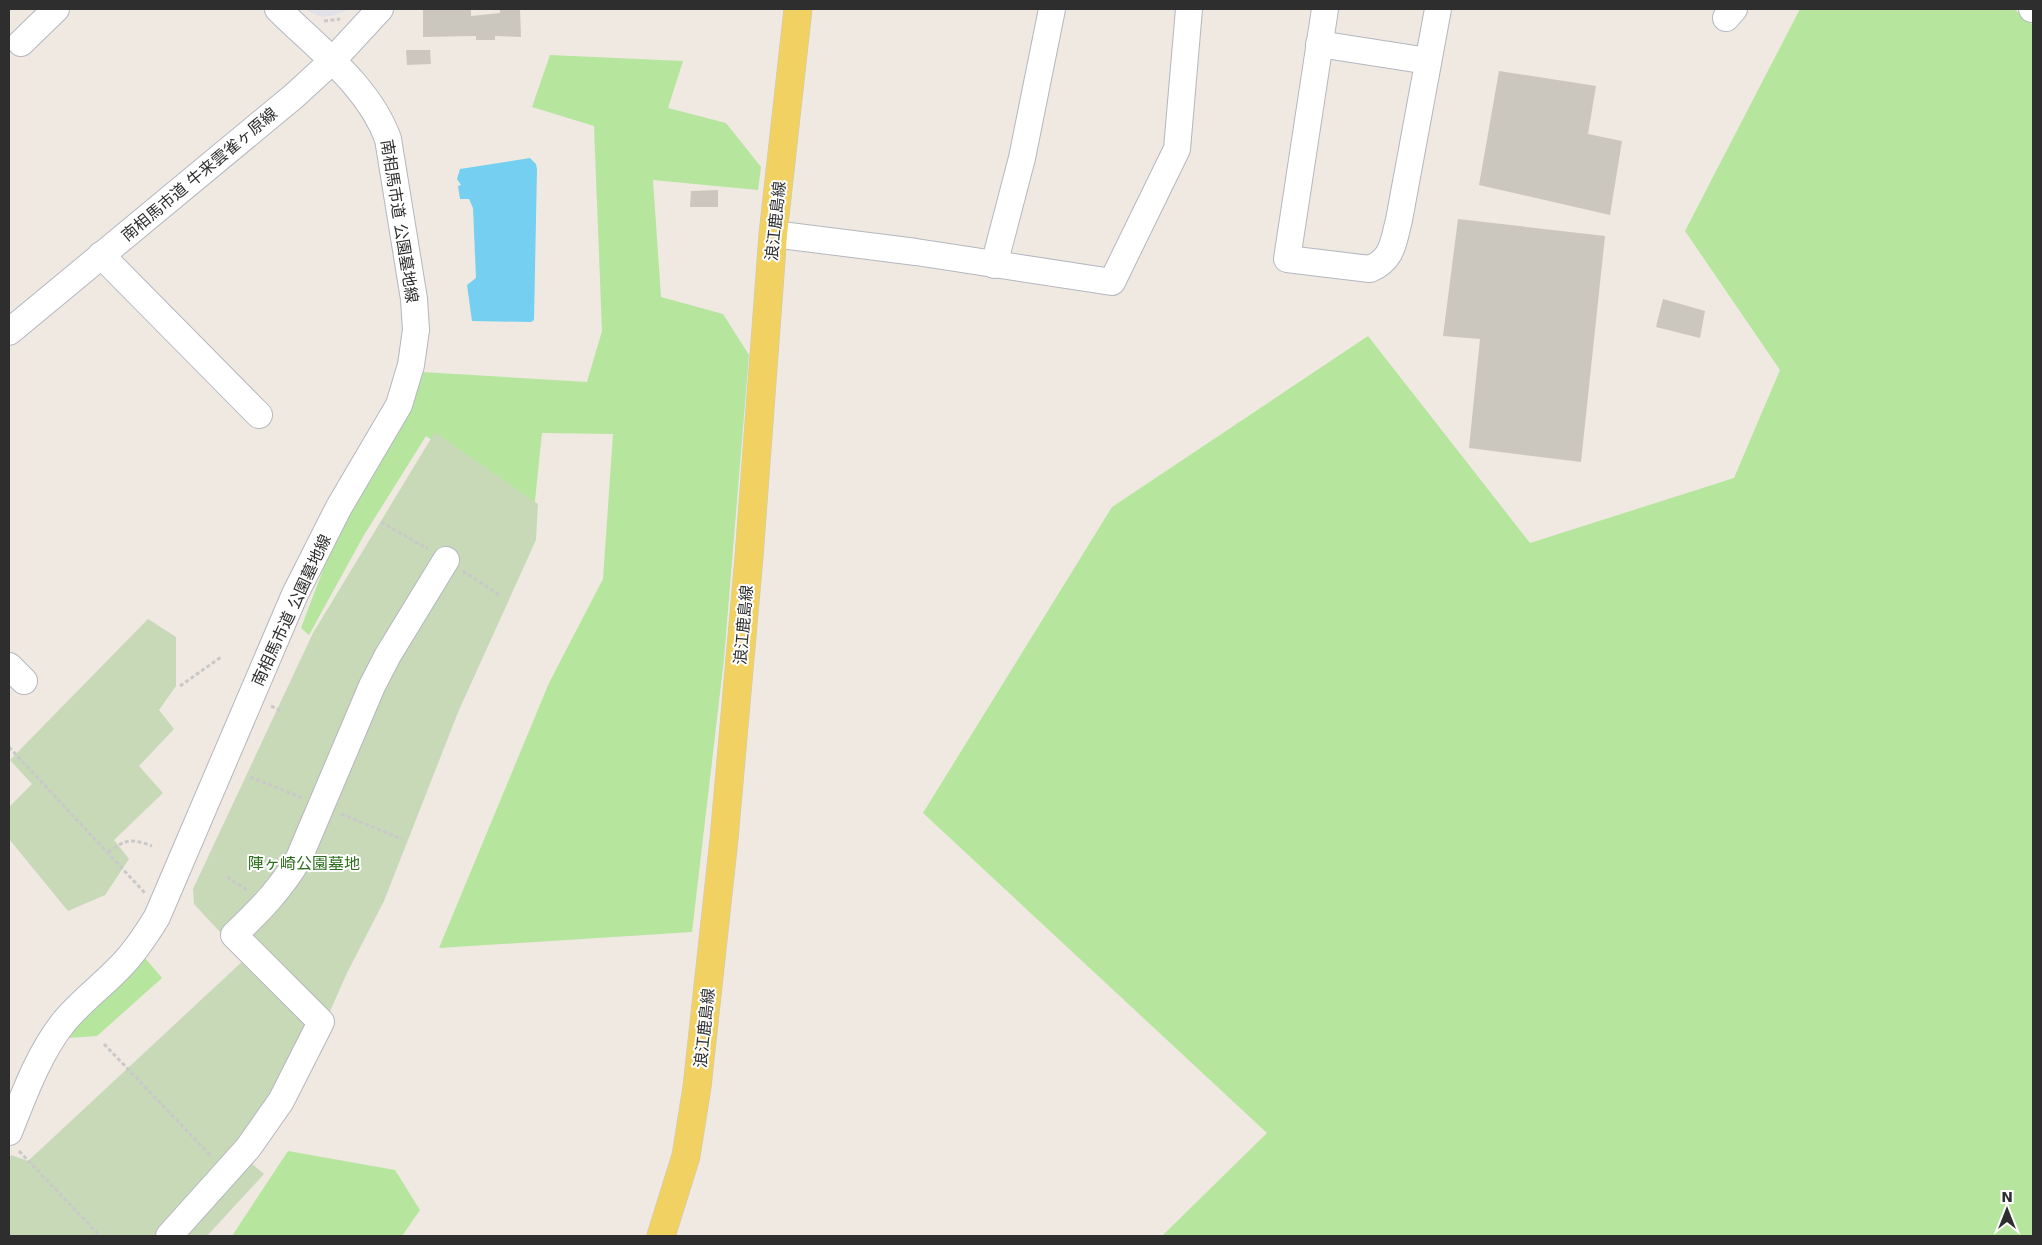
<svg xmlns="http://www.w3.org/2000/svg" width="2042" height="1245" viewBox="0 0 2042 1245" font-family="'DejaVu Sans','Noto Sans JP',sans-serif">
  <rect width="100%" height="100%" fill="#efe9e1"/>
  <path fill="#e3e1e8" d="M309,9H350L335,15L322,17L308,11Z"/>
  <g fill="#b6e59e">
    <path d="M1800,9H2014L2033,25V1236H1162L1267,1133L923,813L1112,507L1368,336L1530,543L1734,478L1780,370L1685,231Z"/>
    <path d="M550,55L683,61L668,108L726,123L761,167L758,190L653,180L661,297L723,314L749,355L724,659L692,932L439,948L549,683L603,579L613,434L542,433L534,510L426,436L364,535L309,635L301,628L397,374L422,372L587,382L602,331L594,126L532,107Z"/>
    <path d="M145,958L162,978L97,1036L68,1038L86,1015Z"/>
    <path d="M288,1151L395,1170L420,1210L402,1236H232Z"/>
  </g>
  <g fill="#c8d9b8">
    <path d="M435,432L538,504L536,540L459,710L384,901L347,973L308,1061L250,1162L264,1174L207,1236H9V1160L11,1155L28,1161L245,959L194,904L193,889L313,633Z"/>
    <path d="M148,619L176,637V686L159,710L174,729L139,766L163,793L114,840L129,859L105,895L68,911L9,839V807L32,784L10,760Z"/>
  </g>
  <path fill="#75cff0" d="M530,158L536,164L537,169L534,320L531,322L472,321L467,285L476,278L473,208L469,199H460L458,186L461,185L457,179L460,169Z"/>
  <g fill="#cbc7bf">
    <path d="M471,9V16L500,13V9H520L521,37L495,36V40H476V36L423,37V10Z"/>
    <path d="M406,50H430L431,64L407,65Z"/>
    <path d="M1499,71L1596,86L1588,134L1622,141L1610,215L1479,185Z"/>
    <path d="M718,190V207H690L691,191Z"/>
    <path d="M1458,219L1605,236L1581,462L1469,448L1480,339L1443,336Z"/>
    <path d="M1663,299L1705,311L1700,338L1656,327Z"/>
  </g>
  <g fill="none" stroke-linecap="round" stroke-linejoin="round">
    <defs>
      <g id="minor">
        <path d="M1325,9L1287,259L1370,269C1393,259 1393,243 1399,220L1438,9"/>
        <path d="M2032,9H2033"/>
        <path d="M1726,18L1734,9"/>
        <path d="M21,43L56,9"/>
        <path d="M1319,44L1428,61"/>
        <path d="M773,234L916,252L1112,282L1177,149L1189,9"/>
        <path d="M101,255L259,415"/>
        <path d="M994,265L1022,158L1052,9"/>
        <path d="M9,332L294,96L331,62L380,9"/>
        <path d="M9,666L24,681"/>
        <path d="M9,1132C24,1095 38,1055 63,1023C80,1002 102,986 120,967C135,952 146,935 157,917L295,594L339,507L399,405L411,365L416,330L414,299L388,139C369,86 317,48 278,9"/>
        <path d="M169,1236L248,1148L281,1101L321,1022L234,935C259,911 281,889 299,858L372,686L388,655L446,560"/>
      </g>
      <path id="major" d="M661,1236L686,1156L697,1087L724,839L749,557L773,234L798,9"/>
    </defs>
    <use href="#minor" stroke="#b4b7c1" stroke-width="28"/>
    <use href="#major" stroke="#c9c9c9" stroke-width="29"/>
    <g stroke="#c9c9c9" stroke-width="3" stroke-dasharray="4 2.5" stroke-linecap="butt">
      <path d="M324,21L340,19"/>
      <path d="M381,522L428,549"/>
      <path d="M463,571L501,596"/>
      <path d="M180,686L221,657"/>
      <path d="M271,706L281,711"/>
      <path d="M9,747L145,893"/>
      <path d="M250,777L303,798"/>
      <path d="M341,814L402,839"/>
      <path d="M108,852C127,839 130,838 152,846"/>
      <path d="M227,877L247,890"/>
      <path d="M104,1044L211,1156"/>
      <path d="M19,1151L100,1236"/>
    </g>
    <use href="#minor" stroke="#fff" stroke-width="26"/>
    <use href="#major" stroke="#f2d163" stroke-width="28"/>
  </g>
  <g text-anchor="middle" stroke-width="4" stroke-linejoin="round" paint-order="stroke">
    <g font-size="16" fill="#2e2e2e" stroke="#fff">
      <text transform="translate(199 174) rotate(-40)" y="6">南相馬市道 牛来雲雀ヶ原線</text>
      <text transform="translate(400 221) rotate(81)" y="6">南相馬市道 公園墓地線</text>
      <text transform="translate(775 221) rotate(-84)" y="6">浪江鹿島線</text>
      <text transform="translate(291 610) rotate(-65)" y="6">南相馬市道 公園墓地線</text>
      <text transform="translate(743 625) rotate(-85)" y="6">浪江鹿島線</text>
      <text transform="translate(704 1028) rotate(-84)" y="6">浪江鹿島線</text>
    </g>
    <g font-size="16" fill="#2c6e1b" stroke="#fff">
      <text x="304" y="869">陣ヶ崎公園墓地</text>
    </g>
  </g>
  <rect width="2042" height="1245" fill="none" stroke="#2e2e2e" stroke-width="20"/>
  <g transform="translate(2007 1210)" stroke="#ffffff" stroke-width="4" paint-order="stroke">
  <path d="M0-4L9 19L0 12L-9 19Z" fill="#2e2e2e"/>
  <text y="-8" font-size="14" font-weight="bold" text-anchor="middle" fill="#2e2e2e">N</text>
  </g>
</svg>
